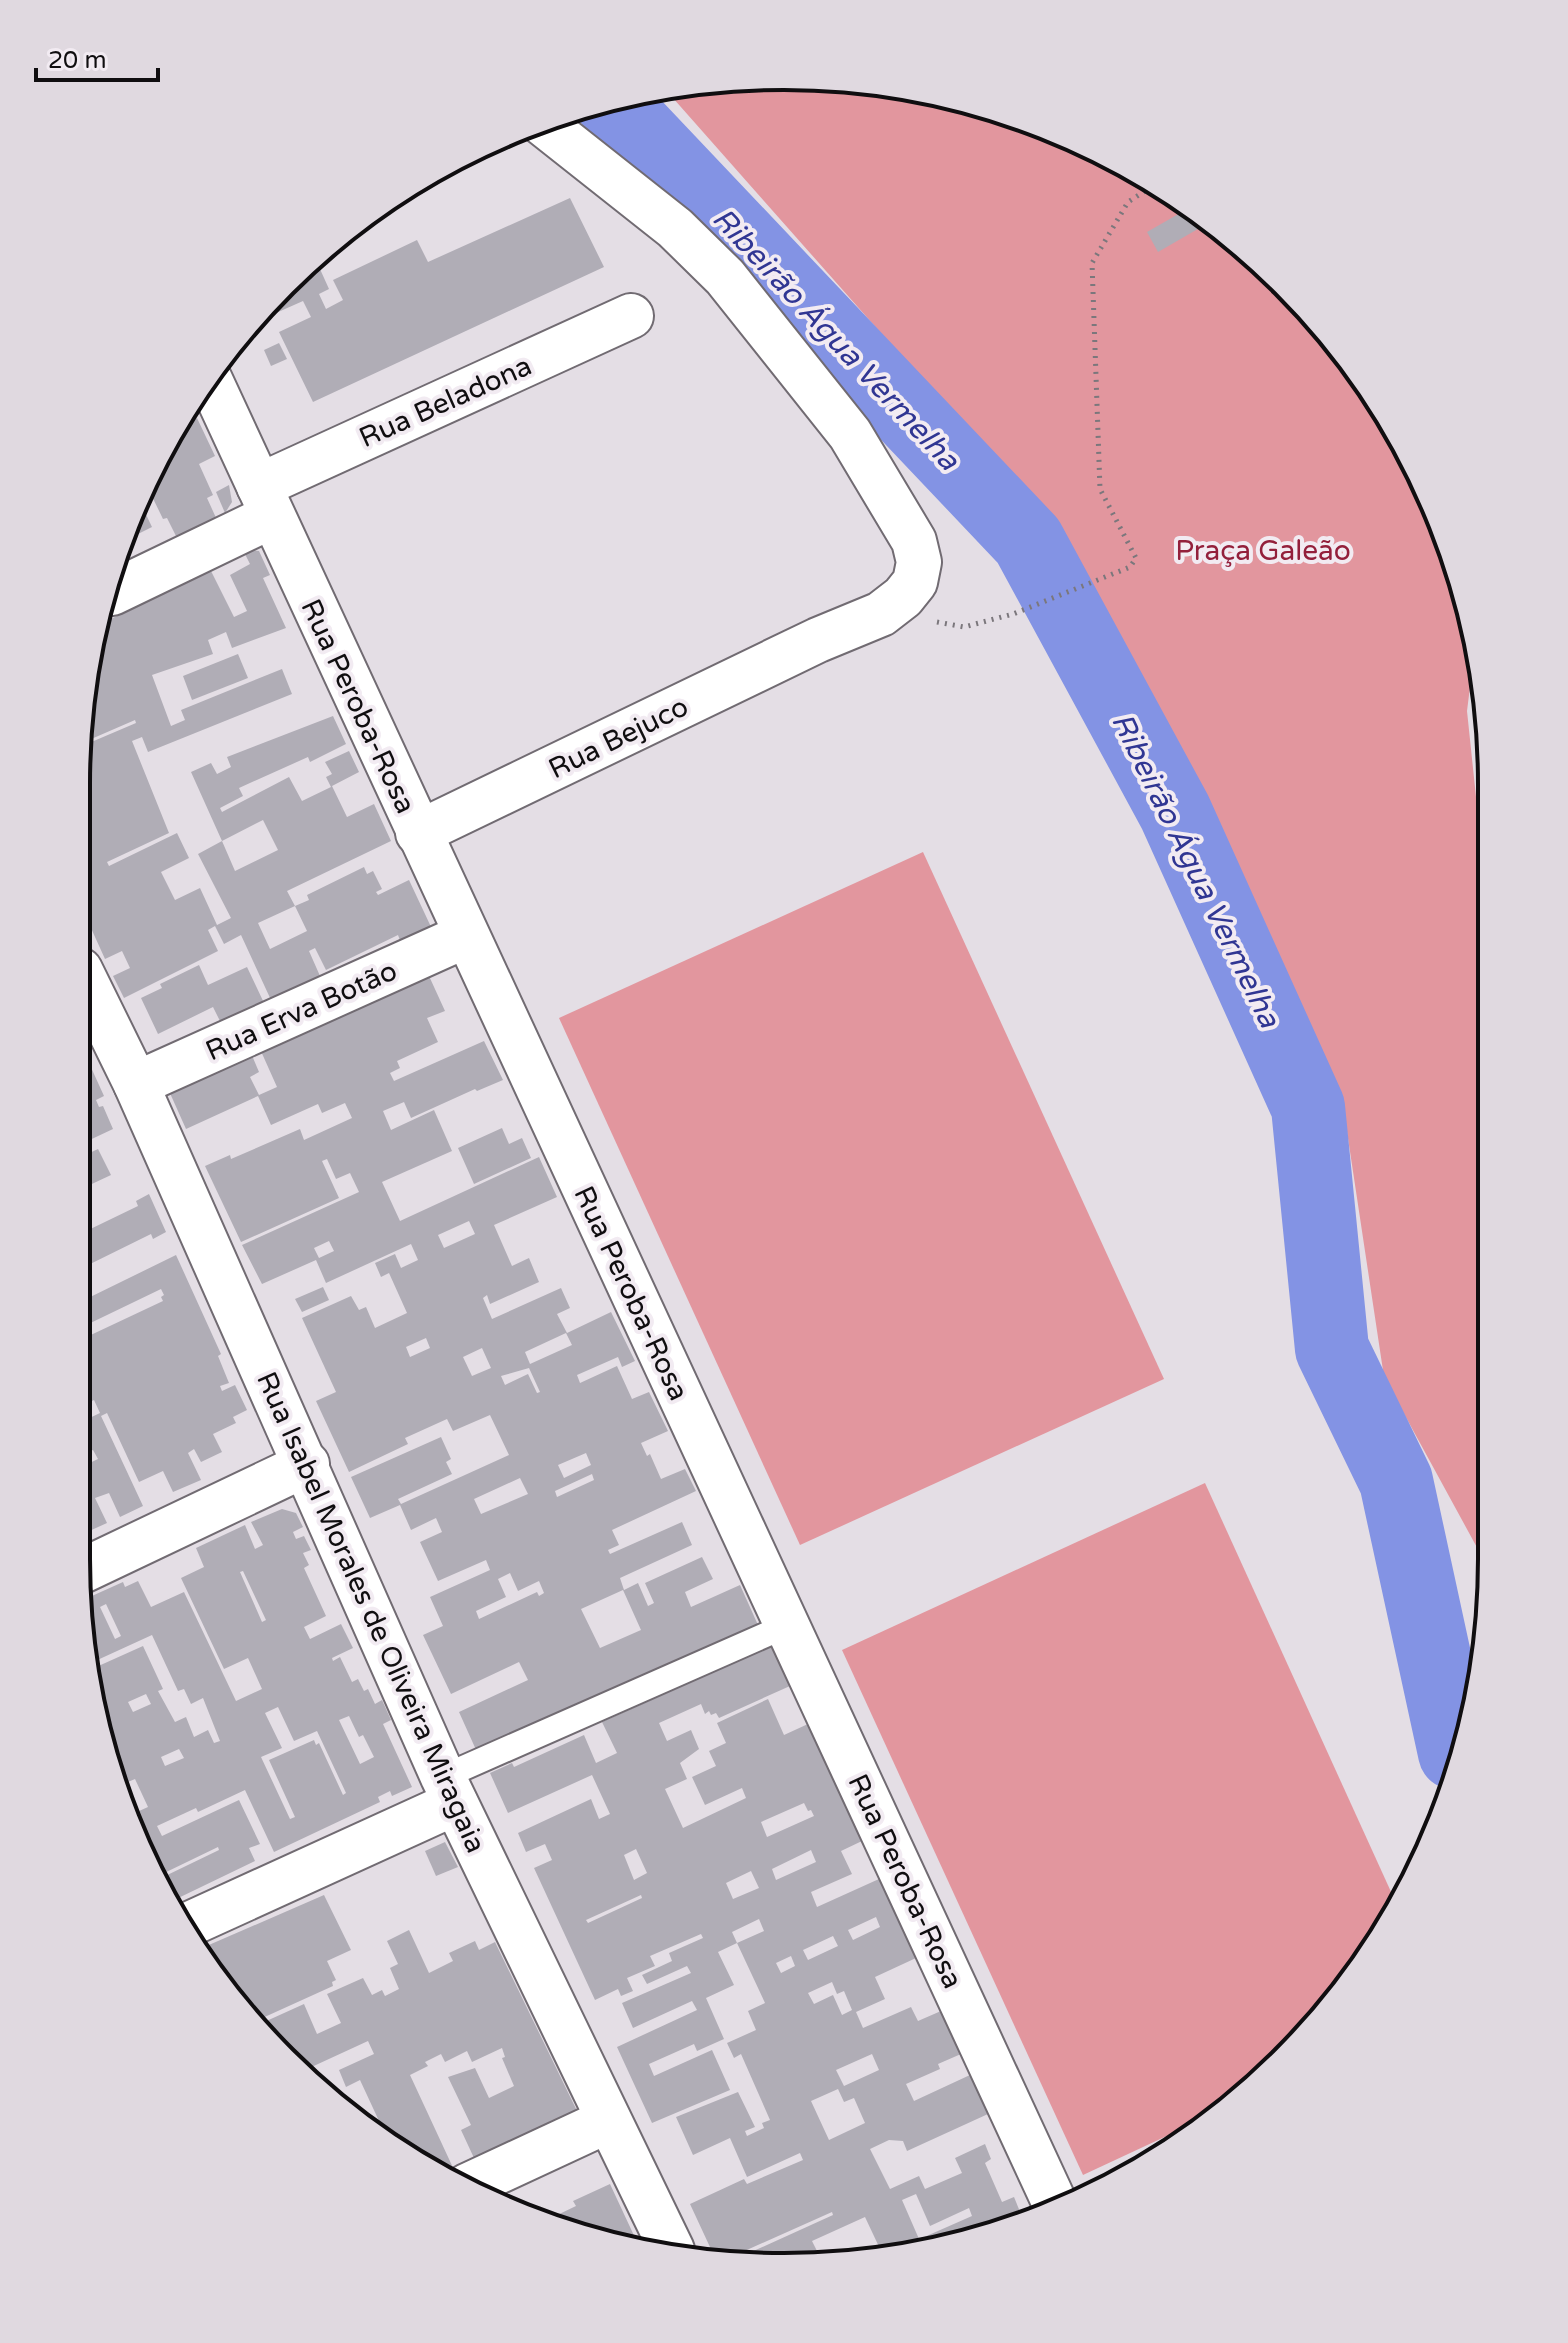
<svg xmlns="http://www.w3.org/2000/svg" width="1568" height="2343" viewBox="0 0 1568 2343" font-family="'Varela Round',sans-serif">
  <rect width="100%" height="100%" fill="#e4dee5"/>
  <g fill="#e2969e">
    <path d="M738,77L877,82L1012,114L1138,171L1251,252L1346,353L1419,471L1468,601L1475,647L1467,711L1478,816L1490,835L1486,1564L1384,1377L1346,1125L1236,888L1063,539L665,89Z"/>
    <path d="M923,852L1164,1379L800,1545L559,1018Z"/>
    <path d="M1205,1483L1397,1905L1316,2026L1201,2120L1083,2175L842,1650Z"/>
  </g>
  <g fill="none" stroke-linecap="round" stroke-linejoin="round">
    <path stroke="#8393e4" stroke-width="74" d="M609,99L1028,541L1175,812L1308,1107L1332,1349L1396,1481L1455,1753"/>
  </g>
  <g fill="#b0adb6" fill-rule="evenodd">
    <path d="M570,198L604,267L313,402L279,332L311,317L303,301L258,321L255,314L315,258L329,289L319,294L326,309L343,300L333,280L417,240L428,262Z"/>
    <path d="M1189,208L1210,222L1158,252L1147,232Z"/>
    <path d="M279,343L287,359L271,366L264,350Z"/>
    <path d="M197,418L215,456L199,464L213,495L207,498L217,520L177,538L167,518L163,519L145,482L149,471L179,426Z"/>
    <path d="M229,485L232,502L225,513L216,492Z"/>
    <path d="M140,502L152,527L128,539L136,513Z"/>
    <path d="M248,550L259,551L270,575L263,578L286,628L232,648L226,632L208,640L213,654L152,675L171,726L185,720L181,710L282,669L292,694L148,752L142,737L132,741L169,833L107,862L109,866L177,833L189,858L161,872L175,900L200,888L217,925L231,918L198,854L222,841L235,871L278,850L263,820L222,841L191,772L211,763L217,774L231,767L227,757L333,716L346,744L310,762L308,757L239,788L243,796L220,808L222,812L289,777L302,801L331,787L326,777L332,774L325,762L349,751L359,772L332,786L347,817L374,804L391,841L287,891L295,906L258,923L270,949L307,931L295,906L309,900L307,895L364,867L367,874L373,871L382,889L376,892L378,895L409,880L432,929L401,943L398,935L326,970L315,948L309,951L320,976L271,1000L241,935L224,944L215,926L208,930L218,951L124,998L113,976L130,968L122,951L105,959L81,906L82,746L136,723L135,720L82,743V691L103,623L184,582L210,569L234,617L247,611L230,575L250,564L244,552Z"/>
    <path d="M238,654L248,678L192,700L183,676Z"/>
    <path d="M199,965L208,985L247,967L264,1003L221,1023L213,1007L158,1034L141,998L162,988L160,984Z"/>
    <path d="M429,976L445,1011L427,1018L438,1042L397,1061L400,1068L390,1073L394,1081L484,1041L503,1080L477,1091L475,1089L411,1118L404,1102L383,1111L391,1130L434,1110L452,1151L382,1182L400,1221L539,1157L557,1197L494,1225L512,1266L529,1258L539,1282L490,1304L487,1295L483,1298L492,1319L561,1288L570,1308L557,1314L567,1333L611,1312L635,1361L622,1367L618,1357L577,1375L580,1383L617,1366L632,1399L649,1392L668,1431L641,1443L647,1456L650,1454L661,1479L685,1469L696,1491L612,1530L619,1545L608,1550L610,1554L682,1522L692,1545L620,1578L624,1590L638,1583L648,1606L654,1603L645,1583L702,1557L713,1579L685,1592L691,1607L740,1585L758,1625L477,1752L459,1712L528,1680L519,1662L451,1694L423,1635L443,1626L430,1597L490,1570L486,1560L438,1581L420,1542L442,1532L436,1518L411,1530L400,1505L370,1518L351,1477L441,1437L451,1459L446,1462L452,1474L398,1499L401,1504L509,1455L490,1415L453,1431L447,1419L405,1438L408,1444L349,1472L316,1401L336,1392L302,1318L351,1296L359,1310L366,1307L375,1328L407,1313L389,1273L381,1277L375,1263L395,1254L401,1268L418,1260L411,1244L326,1283L316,1260L262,1284L242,1245L359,1192L350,1173L336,1179L327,1159L322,1161L339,1198L241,1242L205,1166L230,1155L231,1159L300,1129L304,1140L352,1118L345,1103L322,1113L318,1104L271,1125L258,1096L186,1129L169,1091L251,1053L259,1072L250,1077L259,1095L277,1087L260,1049L383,992L385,997ZM469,1221L475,1234L444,1248L438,1235ZM329,1241L334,1251L319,1258L314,1248ZM566,1333L572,1345L530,1364L525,1352ZM426,1338L430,1348L410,1357L406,1347ZM482,1348L491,1368L472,1376L463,1357ZM529,1368L540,1392L537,1393L528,1374L505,1385L501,1376ZM586,1453L591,1465L564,1478L558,1465ZM592,1474L594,1480L557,1497L555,1491ZM520,1478L528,1494L481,1514L474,1499ZM510,1573L518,1591L539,1581L544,1593L539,1596L537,1592L479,1619L476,1611L506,1597L498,1579ZM623,1590L641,1630L600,1648L581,1609Z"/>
    <path d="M89,1063L104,1096L96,1100L99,1107L103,1106L113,1129L79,1145V1068Z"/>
    <path d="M502,1128L509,1144L522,1138L531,1158L474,1184L458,1148Z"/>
    <path d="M98,1149L111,1175L79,1190V1158Z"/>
    <path d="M149,1194L166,1232L153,1239L151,1234L78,1270V1235L138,1206L136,1201Z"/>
    <path d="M176,1255L221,1354L218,1356L229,1383L220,1386L222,1391L235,1385L247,1410L233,1417L236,1423L213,1434L222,1452L201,1462L194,1449L188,1453L201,1480L173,1492L163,1471L139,1482L107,1413L101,1416L143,1506L120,1517L109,1493L95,1498L107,1523L76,1537L77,1469L98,1459L93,1450L77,1457V1424L100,1413L94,1400L77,1408L78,1341L163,1301L161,1297L164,1295L161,1289L78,1329V1303Z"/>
    <path d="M323,1287L329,1300L302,1312L295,1299Z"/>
    <path d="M282,1509L296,1513L303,1527L293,1532L296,1539L304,1536L311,1550L303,1553L309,1565L304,1568L326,1616L304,1627L310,1639L341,1624L353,1648L332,1658L333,1661L340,1657L352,1682L358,1679L364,1691L368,1689L375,1704L382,1700L391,1720L383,1724L412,1787L392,1796L390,1791L378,1797L380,1802L274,1852L245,1790L198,1812L196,1808L157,1826L162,1836L239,1800L260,1844L249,1848L255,1861L170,1902L159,1879L219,1850L218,1847L158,1876L128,1816L148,1807L135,1779L114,1788L113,1786L110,1768L117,1765L106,1741L94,1668L143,1646L163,1689L158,1691L175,1722L186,1717L194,1737L208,1730L214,1743L220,1741L203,1698L191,1704L184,1689L178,1691L152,1635L93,1662L83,1600L123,1582L125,1587L138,1581L151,1607L184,1592L236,1701L262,1689L248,1658L224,1669L181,1578L204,1567L196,1548L245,1525L255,1549L263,1545L251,1522ZM243,1571L266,1620L262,1622L240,1572ZM106,1604L121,1636L115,1639L100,1607ZM146,1694L151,1704L133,1712L128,1702ZM278,1707L294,1741L317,1731L346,1793L343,1795L319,1743L316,1745L314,1740L269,1760L295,1817L290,1819L261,1757L282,1748L265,1713ZM349,1716L359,1737L363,1735L374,1757L360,1764L339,1720ZM179,1749L184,1758L165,1766L161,1757Z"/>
    <path d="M772,1646L790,1686L719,1718L716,1713L711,1715L709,1711L705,1714L701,1704L659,1723L667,1741L691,1730L699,1749L680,1763L687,1779L665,1789L683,1828L746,1798L742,1788L705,1805L692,1777L716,1766L709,1751L726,1743L717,1723L768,1699L784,1735L808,1724L862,1841L841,1851L852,1874L811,1892L817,1907L879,1879L916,1958L875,1977L885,1999L856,2012L863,2028L911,2007L918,2021L941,2011L961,2054L938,2064L940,2069L906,2084L914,2101L970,2075L988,2114L907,2151L903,2141L889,2140L870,2149L890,2189L919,2176L925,2189L962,2173L955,2158L985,2144L991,2159L985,2163L1002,2202L1014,2197L1023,2219L967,2243L926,2247L922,2238L972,2216L969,2208L930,2226L916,2194L902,2200L919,2239L908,2245L910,2249L881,2251L865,2217L812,2241L820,2257L737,2265L727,2263L833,2215L832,2212L720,2262L716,2260L690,2204L744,2179L747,2184L803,2160L800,2153L747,2177L730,2138L693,2155L676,2117L738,2092L755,2127L745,2131L747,2136L764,2128L762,2123L770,2120L741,2054L734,2058L727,2043L756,2030L748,2011L765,2003L737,1943L764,1931L759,1919L732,1932L737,1943L718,1952L734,1985L706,1998L724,2039L697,2051L694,2044L649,2064L654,2076L712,2050L730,2090L652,2123L617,2047L697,2010L692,2001L633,2028L622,2003L691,1973L687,1966L647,1984L642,1975L672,1961L669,1953L703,1938L701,1934L650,1956L655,1966L627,1978L633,1991L621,1996L618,1989L595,2000L534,1868L552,1860L545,1844L526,1852L518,1833L591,1799L599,1819L610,1814L592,1775L508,1813L490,1773L512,1763L514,1767L584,1735L596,1763L617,1753L602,1722ZM804,1803L808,1811L811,1810L814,1816L767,1837L761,1822ZM636,1849L647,1873L634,1880L624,1855ZM811,1850L816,1862L776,1880L772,1869ZM751,1871L759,1888L733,1899L726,1883ZM641,1895L642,1898L588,1923L586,1920ZM876,1917L880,1927L853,1940L848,1930ZM833,1936L838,1946L808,1960L803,1950ZM791,1956L795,1966L781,1973L776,1963ZM832,1982L837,1994L844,1991L852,2010L842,2015L833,1995L814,2004L808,1993ZM872,2054L879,2070L844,2086L836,2070ZM838,2089L844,2102L854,2098L865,2123L829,2140L811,2101Z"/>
    <path d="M445,1842L458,1867L436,1876L425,1851Z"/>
    <path d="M324,1895L351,1950L327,1961L336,1980L332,1982L333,1986L258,2020L195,1951Z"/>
    <path d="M409,1930L429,1973L453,1961L449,1953L475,1941L479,1950L495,1942L579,2115L488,2156L486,2152L474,2158L461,2130L471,2125L448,2077L475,2068L489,2098L514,2086L502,2058L505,2057L502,2048L472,2062L467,2051L445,2062L441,2054L425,2062L428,2066L410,2075L455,2172L447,2175L382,2138L386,2136L360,2080L346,2087L339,2070L374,2054L368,2041L305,2070L300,2061L298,2062L262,2023L304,2004L317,2034L341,2023L327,1994L363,1978L372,1995L382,1990L385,1996L399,1989L390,1968L398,1964L387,1941Z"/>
    <path d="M610,2184L637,2242L554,2223L551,2218L576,2206L573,2201Z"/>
  </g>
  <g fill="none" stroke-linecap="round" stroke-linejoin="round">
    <defs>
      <path id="service" d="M443,1777L788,1625"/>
      <g id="minor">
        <path d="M210,380L1056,2206"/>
        <path d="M259,486L631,316"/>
        <path d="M112,593L272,516"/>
        <path d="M418,833L818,640L881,614L903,597L915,582L919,562L914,541L850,434L725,277L675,228L541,122"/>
        <path d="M80,970L136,1084L443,1777L672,2250"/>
        <path d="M136,1084L465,936"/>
        <path d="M78,1573L307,1464"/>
        <path d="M183,1927L455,1803"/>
        <path d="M467,2186L607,2121"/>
      </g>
    </defs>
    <use href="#service" stroke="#716b72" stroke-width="28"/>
    <use href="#minor" stroke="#716b72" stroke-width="48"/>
    <path stroke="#7b777c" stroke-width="5" stroke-dasharray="2 6" stroke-linecap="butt" d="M937,622L964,627L1013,614L1130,567L1136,558L1100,489L1092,263L1128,202L1156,184"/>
    <use href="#service" stroke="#fff" stroke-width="24"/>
    <use href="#minor" stroke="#fff" stroke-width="44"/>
  </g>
  <g text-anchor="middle" stroke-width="8" stroke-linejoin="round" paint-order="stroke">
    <g font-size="28" fill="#100e10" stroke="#f2ebf2">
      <text transform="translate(445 401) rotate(-24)" y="10">Rua Beladona</text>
      <text transform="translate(359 706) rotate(65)" y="10">Rua Peroba-Rosa</text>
      <text transform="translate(618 737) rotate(-26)" y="10">Rua Bejuco</text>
      <text transform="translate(301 1010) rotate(-24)" y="10">Rua Erva Botão</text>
      <text transform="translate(632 1293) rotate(65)" y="10">Rua Peroba-Rosa</text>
      <text transform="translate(372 1612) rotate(66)" y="10">Rua Isabel Morales de Oliveira Miragaia</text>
      <text transform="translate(906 1881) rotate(65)" y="10">Rua Peroba-Rosa</text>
    </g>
    <g font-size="28" fill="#931f3b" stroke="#f2ebf2">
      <text x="1263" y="560">Praça Galeão</text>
    </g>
    <g font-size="30" font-style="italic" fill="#303693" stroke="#f2ebf2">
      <text transform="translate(836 339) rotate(47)" y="10">Ribeirão Água Vermelha</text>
      <text transform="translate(1196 870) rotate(64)" y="10">Ribeirão Água Vermelha</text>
    </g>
  </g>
  <path d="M0 0H1568V2343H0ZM784 90H784A694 694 0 0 1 1478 784V1559A694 694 0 0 1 784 2253H784A694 694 0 0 1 90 1559V784A694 694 0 0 1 784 90Z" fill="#e0d9e0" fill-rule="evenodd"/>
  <path fill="none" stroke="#100e10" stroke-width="4" d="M784 90H784A694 694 0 0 1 1478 784V1559A694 694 0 0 1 784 2253H784A694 694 0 0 1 90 1559V784A694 694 0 0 1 784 90Z"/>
  <path d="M36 68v12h122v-12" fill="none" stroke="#100e10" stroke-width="4"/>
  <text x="48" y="68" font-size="24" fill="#100e10" stroke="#f2ebf2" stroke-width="6" paint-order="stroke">20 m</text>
</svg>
